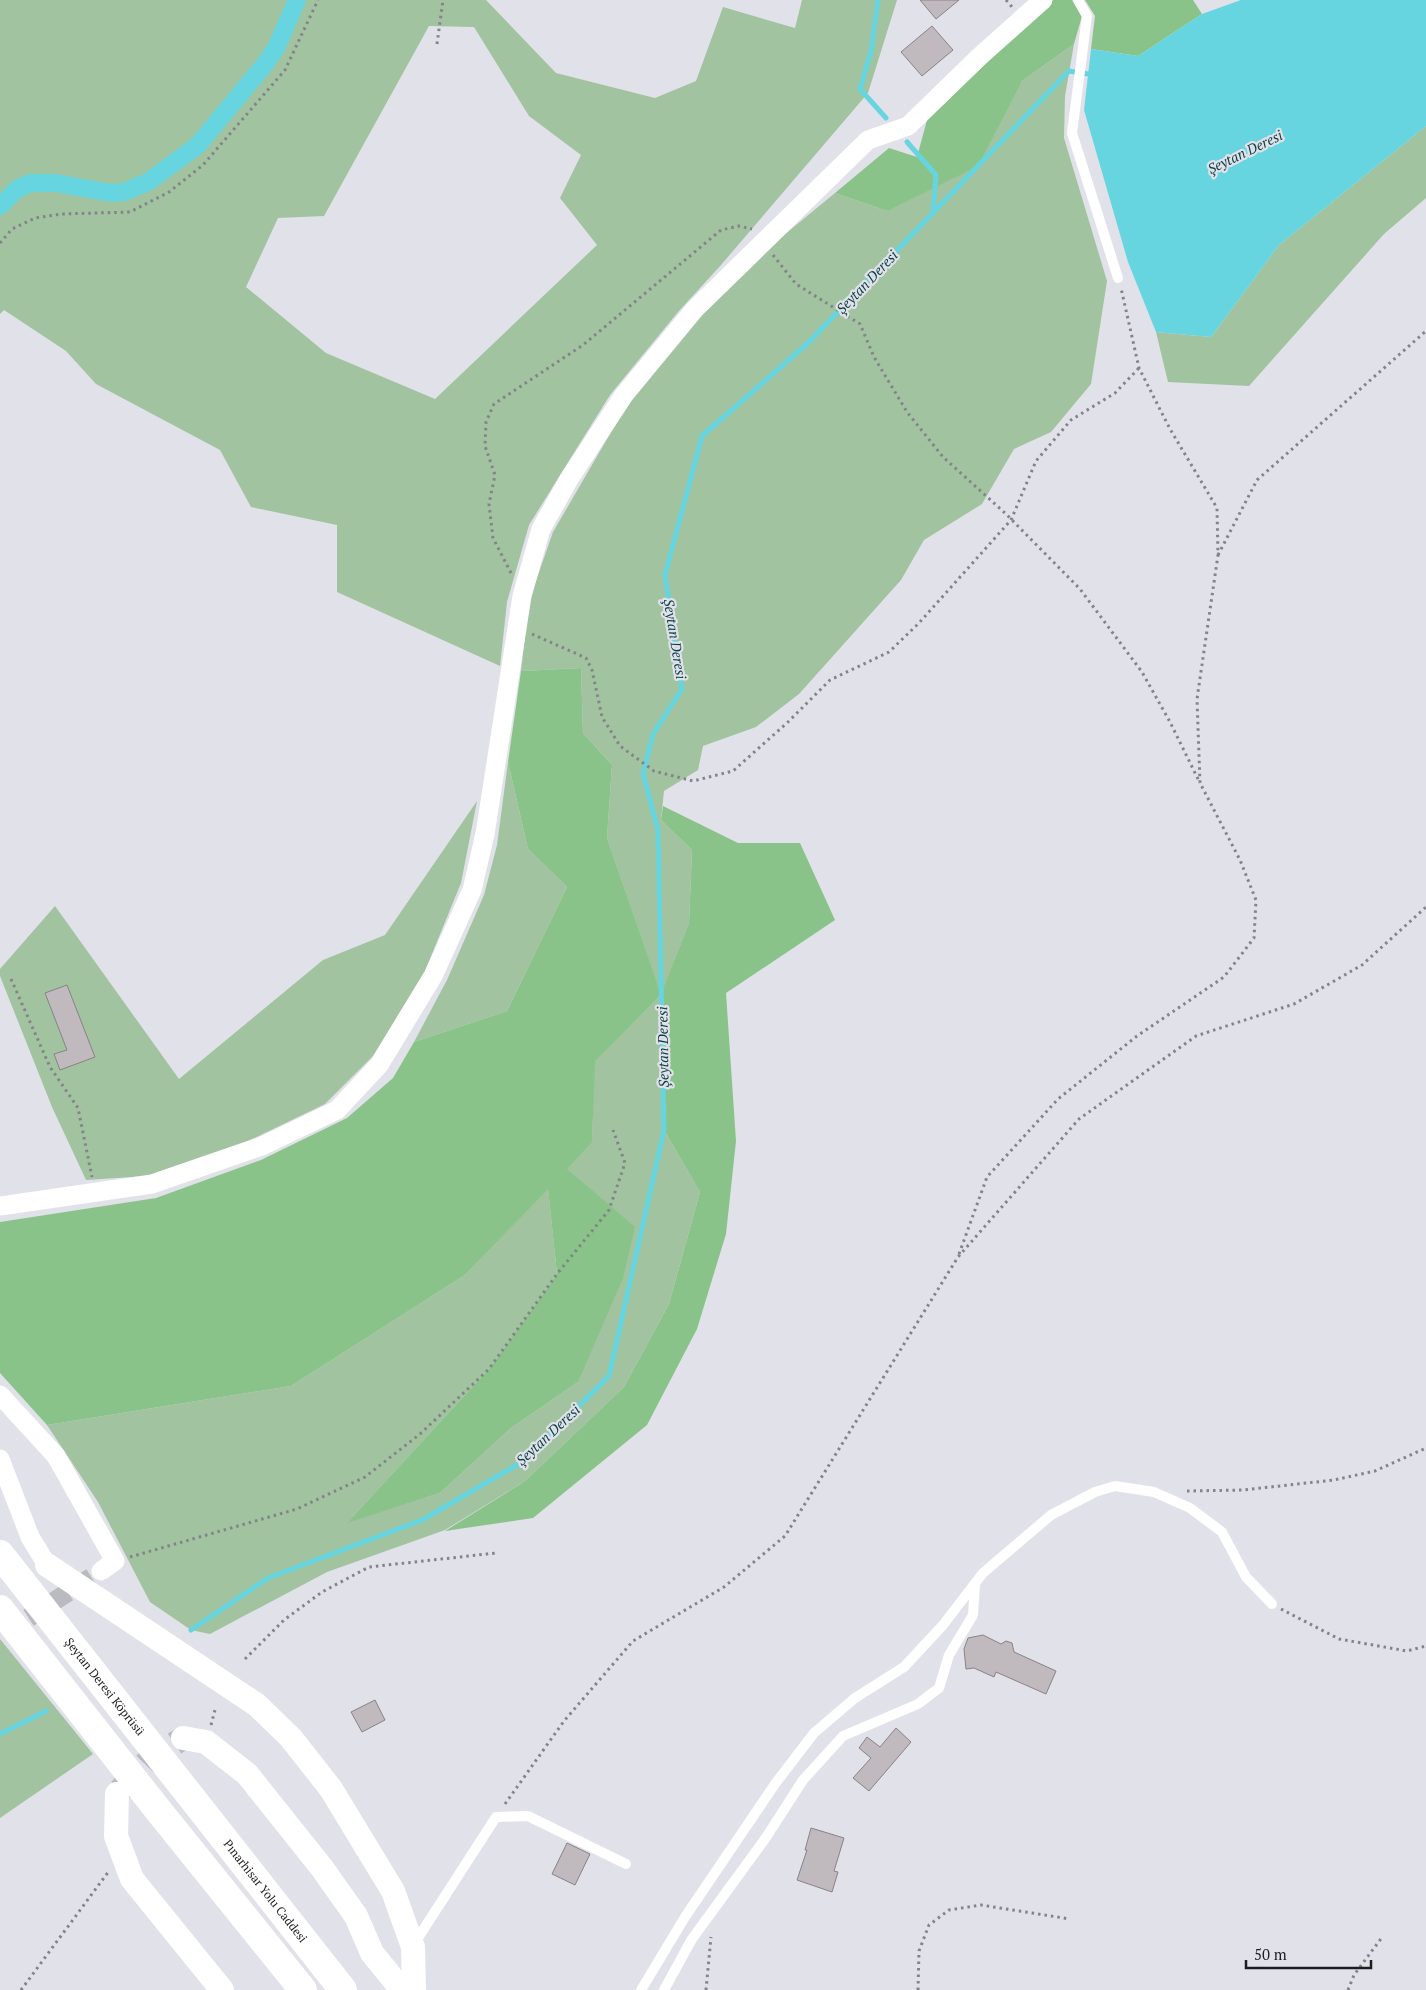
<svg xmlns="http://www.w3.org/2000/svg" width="1426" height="1990" viewBox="0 0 1426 1990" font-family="'PT Serif',serif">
  <rect width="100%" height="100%" fill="#e1e1e9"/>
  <g fill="#a1c3a0" fill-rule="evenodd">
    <path d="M0,0H486L556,73L655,98L696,81L723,7L795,28L802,0H897L868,93L721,265L678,312L610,395L529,525L507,602L500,666L337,592V525L251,507L220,450L96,384L66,351L4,310L0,314ZM429,26L474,27L529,116L581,155L560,198L597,245L435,399L326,353L246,287L278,218L324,216Z"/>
    <path d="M1074,44L1065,96L1064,138L1107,281L1091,384L1051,432L1014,449L982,504L924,540L901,580L799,694L756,727L703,746L698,770L664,791L661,820L692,850L689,923L661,995L664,1130L700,1192L669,1304L624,1387L525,1481L445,1530L327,1572L210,1634L191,1630L150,1602L98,1502L47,1425L291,1386L465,1275L548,1188L557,1274L489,1369L348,1522L440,1493L511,1428L578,1382L566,1169L592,1141L594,1061L661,995L607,838L612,765L583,733L581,668L521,671L529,601L553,532L628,403L700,316L784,235L835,193L887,211L1022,81Z"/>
    <path d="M1426,126V198L1384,234L1249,386L1168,382L1156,332L1211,337L1279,245Z"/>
    <path d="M508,762L528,849L567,887L507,1011L414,1042L447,980L484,895L497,845Z"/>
    <path d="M477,801L461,883L425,971L373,1056L325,1104L246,1142L147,1176L86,1180L52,1107L0,976V969L55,906L179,1079L323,960L385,935Z"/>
    <path d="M0,1639L93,1754L0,1818Z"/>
  </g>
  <g fill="#8ac389">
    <path d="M1052,0H1072L1082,16L1074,44L1022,81L978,166L887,211L835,193L889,148L917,157L927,120Z"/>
    <path d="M1085,0H1193L1202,14L1138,56L1091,49L1095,16Z"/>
    <path d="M581,668L583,733L612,765L607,838L661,994L689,923L692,850L661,820L663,806L738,843H800L835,920L726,993L736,1141L726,1234L697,1329L647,1425L533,1518L445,1531L525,1481L624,1387L669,1304L700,1192L664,1130L661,995L595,1061L592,1142L567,1169L635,1227L623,1278L578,1382L511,1428L440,1493L347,1523L489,1369L557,1274L548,1189L465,1275L291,1386L47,1425L0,1373V1222L156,1198L261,1160L347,1118L393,1078L414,1042L507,1011L567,887L528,849L508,762L521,671Z"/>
  </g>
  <path fill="#66d5df" d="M1241,0H1426V126L1279,245L1211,337L1156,332L1128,262L1084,110L1091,49L1138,56L1202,14Z"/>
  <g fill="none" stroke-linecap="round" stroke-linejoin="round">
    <g stroke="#66d5df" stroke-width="5">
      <path d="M878,0L871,51L860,89L886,118"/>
      <path d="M907,142L936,175L933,213"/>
      <path d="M191,1630L268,1578L422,1520L522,1462L609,1376L664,1130L658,830L643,774L653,734L682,689L665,575L702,436L808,343L1069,71L1095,75"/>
      <path d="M0,1734L46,1711"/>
    </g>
    <path stroke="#66d5df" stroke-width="18" d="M0,206L17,189L30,183H55L111,193L124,192L148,182L198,145L265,64L276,48L297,0"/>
  </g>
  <g fill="#c0b9bd" stroke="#898286">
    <path d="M920,0H959L936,19Z"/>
    <path d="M932,26L953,50L922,76L901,52Z"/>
    <path d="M67,985L95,1057L60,1070L54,1054L67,1050L45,993Z"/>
    <path d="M983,1635L1001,1644L1006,1641L1012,1643L1014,1652L1056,1671L1046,1694L996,1672L994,1677L974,1668L966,1669L964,1649L968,1638Z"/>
    <path d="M375,1700L385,1720L362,1732L351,1712Z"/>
    <path d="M896,1728L911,1742L869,1791L853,1778L871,1758L859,1748L867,1737L880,1747Z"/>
    <path d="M811,1828L844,1838L834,1871L838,1872L832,1892L797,1880L807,1850H805Z"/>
    <path d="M567,1843L590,1854L575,1885L552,1874Z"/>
  </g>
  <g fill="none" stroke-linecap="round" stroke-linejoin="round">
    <path stroke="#babac1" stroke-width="19" stroke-dasharray="19 9" stroke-linecap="butt" d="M3,1629L22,1622L101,1571"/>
    <path stroke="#babac1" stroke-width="24" stroke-dasharray="24 12" stroke-linecap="butt" d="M120,1790L147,1762L183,1738"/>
    <g stroke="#838389" stroke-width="3" stroke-dasharray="2.5 4" stroke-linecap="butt">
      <path d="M1006,0L1012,7"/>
      <path d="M437,44L443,0"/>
      <path d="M0,243L12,229L35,218L61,214L130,212L169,192L203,165L285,70L318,0"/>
      <path d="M773,255L796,284L860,324L874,357L907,412L943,457L1006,514L1080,589L1142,672L1170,722L1200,783"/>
      <path d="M1218,555L1257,480L1426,331"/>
      <path d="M511,573L493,538L489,504L495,475L485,446L486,422L494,404L583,345L721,230L739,226L752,229"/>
      <path d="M532,634L586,658L592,670L602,717L620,746L654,771L693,781L733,771L788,722L830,680L889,652L919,623L1011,520L1036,461L1071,420L1115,393L1139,368"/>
      <path d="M11,979L50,1067L78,1108L92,1177"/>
      <path d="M959,1254L987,1177L1058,1099L1137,1036L1224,977L1254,938L1256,900L1240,860L1200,783L1197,699L1218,555L1217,508L1170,429L1139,368L1121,288"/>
      <path d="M1187,1491L1243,1490L1334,1480L1375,1471L1426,1448"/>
      <path d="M130,1557L297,1509L365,1477L420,1434L489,1369L557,1274L609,1210L625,1163L613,1130"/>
      <path d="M1281,1609L1339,1639L1407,1651L1426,1646"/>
      <path d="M245,1659L284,1620L322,1592L369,1567L496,1553"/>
      <path d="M211,1725L215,1710"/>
      <path d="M505,1804L564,1721L633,1641L724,1587L785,1536L958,1257L1079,1119L1196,1036L1294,1004L1362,965L1426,907"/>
      <path d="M21,1990L109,1871"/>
      <path d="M706,1990L711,1937"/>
      <path d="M918,1990L919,1951L929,1925L949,1910L981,1905L1070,1919"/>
      <path d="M1348,1990L1354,1975L1383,1936"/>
    </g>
    <g stroke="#fff" stroke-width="10">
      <path d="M1078,0L1087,16L1072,133L1118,278"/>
      <path d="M414,1944L496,1817L528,1816L626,1864"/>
      <path d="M641,1990L685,1917L775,1784L814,1733L855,1698L904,1667L943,1625L983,1573L1051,1515L1095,1492L1115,1486L1154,1492L1190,1508L1222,1532L1246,1577L1272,1604"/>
      <path d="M664,1990L692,1939L765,1839L803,1780L843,1736L918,1704L939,1688L949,1655L973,1615L975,1584"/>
    </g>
    <g stroke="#fff" stroke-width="19">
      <path d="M0,1206L152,1184L262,1146L337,1110L379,1065L433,976L472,890L485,834L522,596L541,529L569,479L624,395L695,309L868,140L908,126L979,57L1043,0"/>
      <path d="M0,1395L56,1456L115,1561L101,1571"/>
      <path d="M0,1459L30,1537L47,1565"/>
    </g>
    <g stroke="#fff" stroke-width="24">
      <path d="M47,1565L257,1705L291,1738L331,1789L393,1891L413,1947L414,1990"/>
      <path d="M183,1738L206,1742L247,1774L322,1868L356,1916L372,1953L402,1990"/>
      <path d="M117,1794L116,1836L132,1879L222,1990"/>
    </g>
    <g stroke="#fff" stroke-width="28">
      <path id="s1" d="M0,1554L343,1990"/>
      <path d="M0,1609L158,1810L303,1990"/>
    </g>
  </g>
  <g text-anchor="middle" stroke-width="4.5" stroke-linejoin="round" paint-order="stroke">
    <g font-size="12" fill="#1d1d20" stroke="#e1e1e9">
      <text dy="4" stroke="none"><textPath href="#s1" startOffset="169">Şeytan Deresi Köprüsü</textPath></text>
      <text dy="4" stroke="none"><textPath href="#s1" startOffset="429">Pınarhisar Yolu Caddesi</textPath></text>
    </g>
    <g font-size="14" font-style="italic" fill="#093f43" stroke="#e1e1e9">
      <text transform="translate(1245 152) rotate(-26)" y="5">Şeytan Deresi</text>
      <text transform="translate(867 282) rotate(-46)" y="5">Şeytan Deresi</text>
      <text transform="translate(675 639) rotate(81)" y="5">Şeytan Deresi</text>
      <text transform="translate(663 1047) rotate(-91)" y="5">Şeytan Deresi</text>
      <text transform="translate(548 1435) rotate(-43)" y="5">Şeytan Deresi</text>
    </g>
  </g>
  <path d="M1246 1960v8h125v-8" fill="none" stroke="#1d1d20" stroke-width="2.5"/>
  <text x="1254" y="1960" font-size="15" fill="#1d1d20" stroke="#e1e1e9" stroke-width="4" paint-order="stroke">50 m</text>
</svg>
